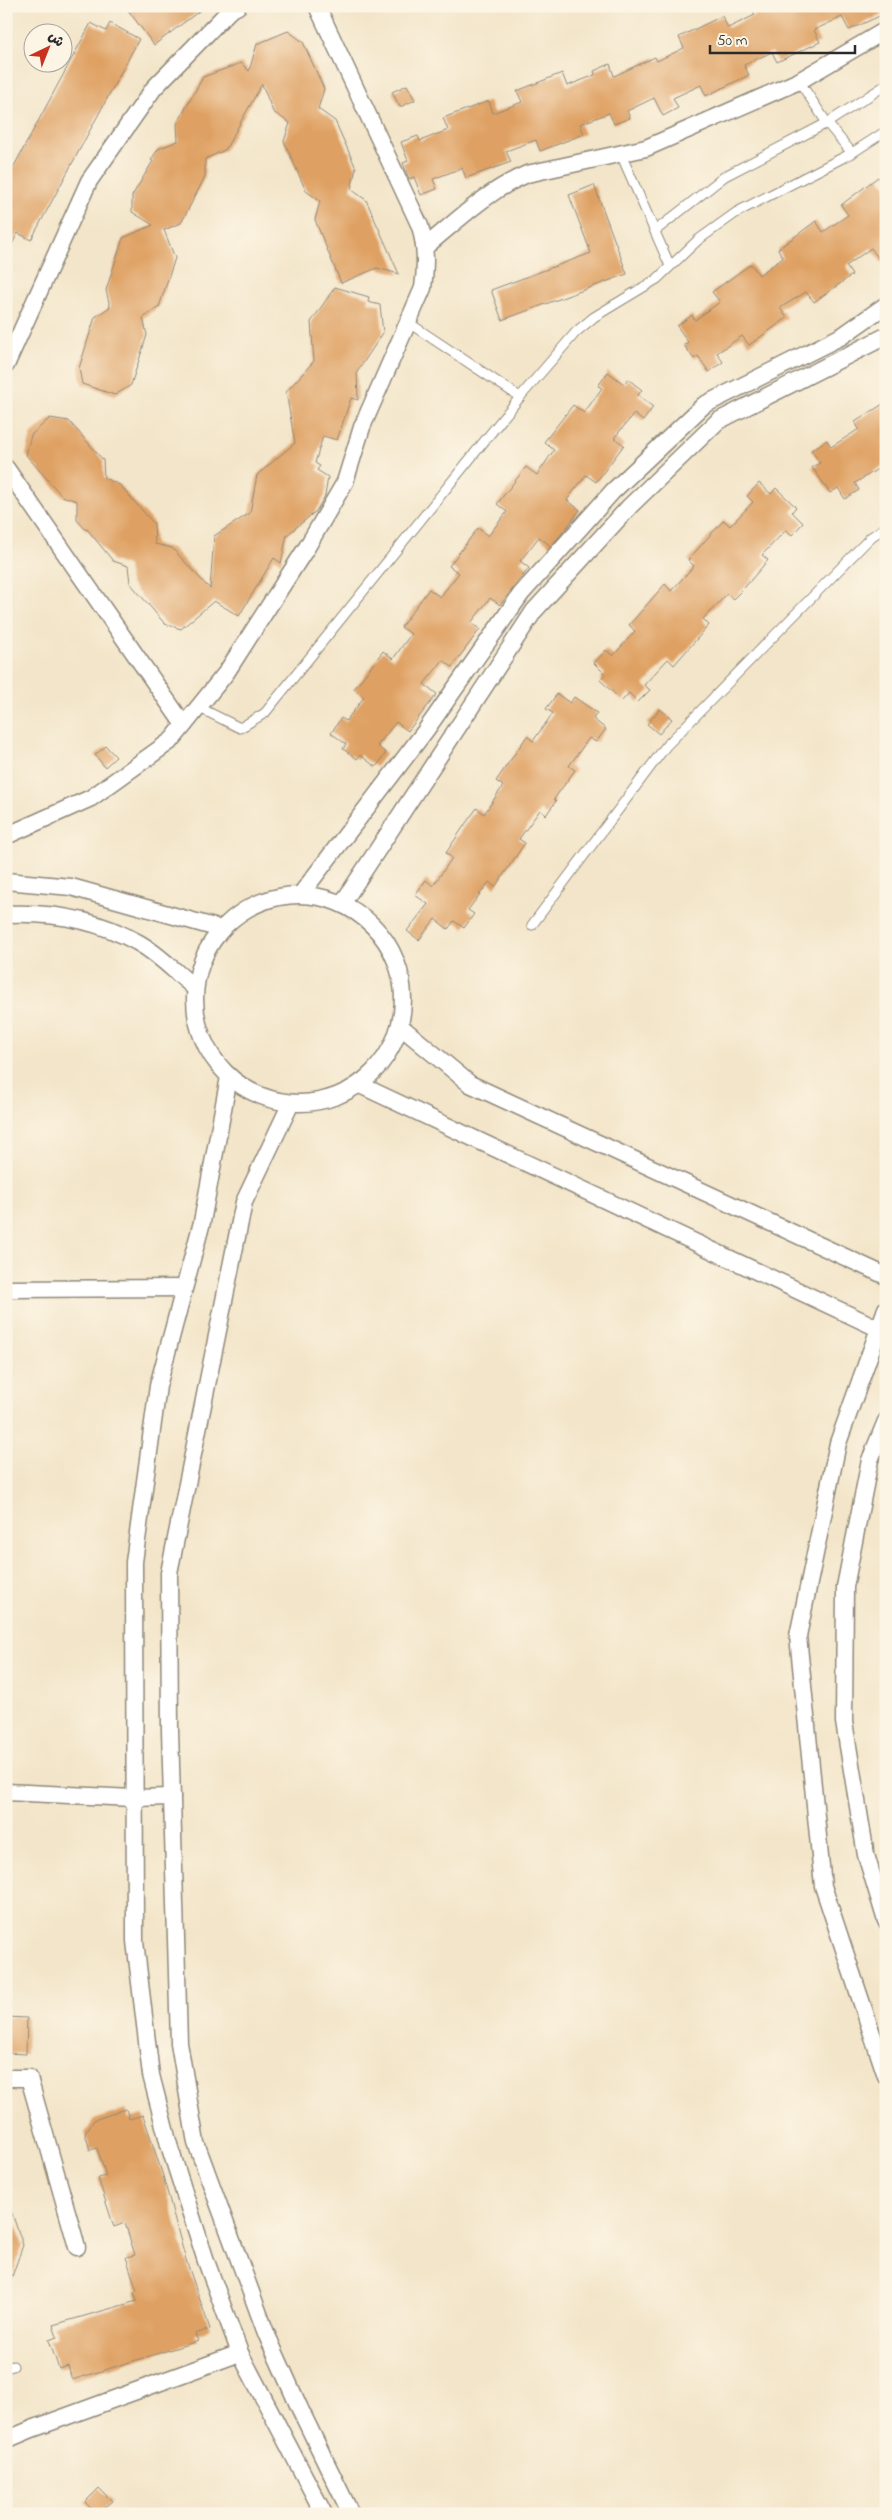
<svg xmlns="http://www.w3.org/2000/svg" width="892" height="2520" viewBox="0 0 892 2520" font-family="'Indie Flower','Playpen Sans Arabic',sans-serif">
  <rect width="100%" height="100%" fill="#fcf5e5"/>
  <filter id="ink" filterUnits="userSpaceOnUse"><feTurbulence type="fractalNoise" baseFrequency=".02" numOctaves="2"/><feDisplacementMap in="SourceGraphic" scale="10" xChannelSelector="R" yChannelSelector="G"/><feConvolveMatrix kernelMatrix="1 2 1 2 8 2 1 2 1" color-interpolation-filters="sRGB"/></filter>
  <filter id="wash" filterUnits="userSpaceOnUse"><feTurbulence type="fractalNoise" baseFrequency=".0096" numOctaves="4" result="noise"/><feDisplacementMap in="SourceGraphic" scale="20" xChannelSelector="R" yChannelSelector="G"/><feGaussianBlur stdDeviation="1.12" result="paint"/><feColorMatrix in="noise" values="0 0 0 0 0 0 0 0 0 0 0 0 0 0 0 0 0 1.4 0 .05"/><feComposite in="paint" operator="in"/></filter>
  <g filter="url(#wash)">
    <rect width="100%" height="100%" fill="#f3e5c9"/>
    <g id="blocks">
      <g fill="#dfa163">
        <path d="M125,6H206L154,45Z"/>
        <path d="M751,6H886V13L849,30L842,17L814,30L820,42L777,62L772,52L744,65L749,75L706,96L701,85L673,98L678,108L663,116L654,98L627,111L630,118L614,124L609,113L580,124L584,134L540,151L536,140L506,151L511,162L466,178L462,168L433,179L437,189L421,195L414,177L409,179L403,163L408,161L401,142L418,136L420,141L448,130L443,118L489,101L493,113L522,102L517,91L562,73L567,86L595,75L594,71L610,64L614,76L655,57L657,61L684,48L679,37L722,16L728,28L755,15Z"/>
        <path d="M91,23L106,31L110,23L139,39L31,240L18,233L6,256V181Z"/>
        <path d="M288,31L303,42L324,89L318,109L335,121L356,168L351,189L366,200L399,274L377,268L341,283L315,220L320,201L306,191L284,141L290,123L273,112L262,84L225,150L205,159V177L181,223L164,230L175,258L159,307L143,318L147,335L131,385L115,395L82,384L79,368L95,317L110,307L106,290L123,238L153,225L132,212V196L153,161L151,160L158,149L178,141L177,124L203,77L241,63L249,71L257,44Z"/>
        <path d="M407,85L415,100L400,107L392,92Z"/>
        <path d="M878,177L886,186V269L871,248L846,266L852,275L814,302L806,292L780,308L787,318L749,345L742,336L717,353L723,362L709,372L698,356L694,359L684,345L688,342L677,326L692,315L695,320L720,302L712,292L751,264L759,275L783,258L778,249L816,221L823,232L848,215L841,205Z"/>
        <path d="M594,185L627,274L502,320L491,290L591,253L569,195Z"/>
        <path d="M335,287L369,297L368,302L380,305L383,333L357,372L358,400L351,398L337,440L323,436L315,463L320,466L317,470L328,477L325,496L316,511L287,535L281,563L274,558L239,616L214,601L181,629L165,624L130,583L128,566L113,561L87,529L86,530L77,520V501L62,496L26,455L31,435L50,418L69,421L103,460L104,478L120,485L154,524L155,544L172,548L210,589L214,536L250,513L257,475L295,443L286,392L314,361L311,322Z"/>
        <path d="M608,372L624,384L628,379L642,390L638,395L653,407L643,421L634,414L614,438L624,445L596,482L586,475L567,500L580,510L564,531L551,546L539,537L520,561L529,568L500,605L490,598L471,623L480,629L452,667L443,660L424,684L437,694L408,731L396,722L377,746L386,753L376,767L360,755L357,759L343,749L346,744L331,733L341,718L346,721L364,697L354,689L383,651L393,659L411,634L401,627L429,589L440,597L459,573L449,566L478,528L488,536L507,512L497,504L526,467L537,475L554,450L544,442L573,405L584,413L602,388L598,386Z"/>
        <path d="M886,402V464L855,483L859,490L845,499L838,488L830,493L812,467L820,463L811,450L827,440L831,447L859,429L855,422Z"/>
        <path d="M759,483L771,494L776,488L796,507L792,512L803,523L792,535L786,530L762,555L768,560L745,587L733,599L727,594L703,619L709,625L674,665L668,659L644,685L650,690L638,702L629,693L622,701L600,680L605,674L594,663L606,650L613,656L635,631L629,625L665,584L671,591L694,566L688,560L712,533L724,520L730,526L753,502L747,496Z"/>
        <path d="M557,694L570,703L574,697L597,713L593,719L606,729L596,742L589,738L569,766L575,770L554,799L556,801L546,815L540,810L519,839L525,843L495,887L489,882L468,910L474,914L464,928L454,921L448,929L435,919L419,940L407,931L428,904L415,895L426,880L433,886L452,858L446,853L466,823L477,808L484,814L503,786L496,781L527,736L533,741L553,713L546,709Z"/>
        <path d="M660,709L672,719L659,734L647,724Z"/>
        <path d="M106,746L116,757L105,767L95,755Z"/>
        <path d="M6,2017L27,2018L26,2054L6,2053Z"/>
        <path d="M126,2109L129,2119L143,2115L163,2176L185,2257L210,2329L195,2334L198,2341L72,2380L68,2366L59,2369L49,2340L57,2337L53,2325L137,2301L134,2292L137,2291L126,2257L135,2255L125,2223L114,2227L98,2178L106,2176L97,2148L90,2150L85,2133L94,2120Z"/>
        <path d="M6,2205H9L23,2245L9,2285H6Z"/>
        <path d="M99,2488L112,2501L96,2514L85,2502Z"/>
      </g>
    </g>
  </g>
  <g filter="url(#ink)">
    <use href="#blocks" fill-opacity="0" stroke="#8f887a" stroke-width="1"/>
    <g fill="none" stroke-linecap="round" stroke-linejoin="round">
      <defs>
        <g id="service">
          <path d="M799,81L827,123L852,153"/>
          <path d="M620,152L670,266"/>
          <path d="M655,231L725,176L827,123L886,85"/>
          <path d="M409,323L520,397"/>
          <path d="M198,707L240,728L265,713L520,397L576,332L594,317L657,279L698,240L737,212L852,153L886,131"/>
          <path d="M532,925L666,746L871,537L886,527"/>
          <path d="M6,2368L13,2366"/>
        </g>
        <g id="minor">
          <path d="M425,247C458,220 487,191 527,174L646,148L799,81L886,30"/>
          <path d="M6,365L89,181L154,88L230,10L238,6"/>
          <path d="M6,468L184,725"/>
          <path d="M6,836L91,798L172,740L226,673L307,547L345,482L362,427L423,288C426,266 426,248 420,226L317,6"/>
          <path d="M6,881L71,887L221,929"/>
          <path d="M301,894L426,730L521,594L613,491L704,405L842,336L886,305"/>
          <circle cx="299" cy="999" r="104"/>
          <path d="M342,904L534,611L630,506L718,421L886,336"/>
          <path d="M6,914C52,912 96,919 137,942C158,953 176,973 195,988"/>
          <path d="M400,1026L470,1084L886,1276"/>
          <path d="M229,1077L202,1222L158,1386L134,1562L135,1941L151,2075L169,2145L206,2261L240,2353L324,2514"/>
          <path d="M360,1085L886,1332"/>
          <path d="M291,1103L244,1202L169,1573L170,1730L179,2043L196,2143L266,2333L300,2409L351,2514"/>
          <path d="M6,1289L184,1288"/>
          <path d="M886,1309L838,1443L798,1636L823,1886L886,2076"/>
          <path d="M886,1421L870,1460L845,1587L844,1722L866,1855L886,1921"/>
          <path d="M6,1792L133,1798L172,1797"/>
          <path d="M6,2078H29L77,2247"/>
          <path d="M6,2440L32,2429L240,2353"/>
        </g>
      </defs>
      <use href="#service" stroke="#8f887a" stroke-width="11"/>
      <use href="#minor" stroke="#8f887a" stroke-width="19"/>
      <use href="#service" stroke="#fff" stroke-width="9"/>
      <use href="#minor" stroke="#fff" stroke-width="16"/>
    </g>
  </g>
  <rect width="892" height="2520" fill="none" stroke="#fcf5e5" stroke-width="25"/>
  <g transform="translate(48 48) rotate(43)"><circle r="24" fill="#fcf5e5" stroke="#a8a49b"/>
  <path d="M0-4L9 19L0 12L-9 19Z" fill="#c8321e"/>
  <text y="-8" font-size="14" font-weight="bold" text-anchor="middle" fill="#2b2b2b">ش</text>
  </g>
  <path d="M710 45v8h145v-8" fill="none" stroke="#2b2b2b" stroke-width="2.5"/>
  <text x="717" y="45" font-size="15" fill="#2b2b2b" stroke="#fcf5e5" stroke-width="4" paint-order="stroke">50 m</text>
</svg>
